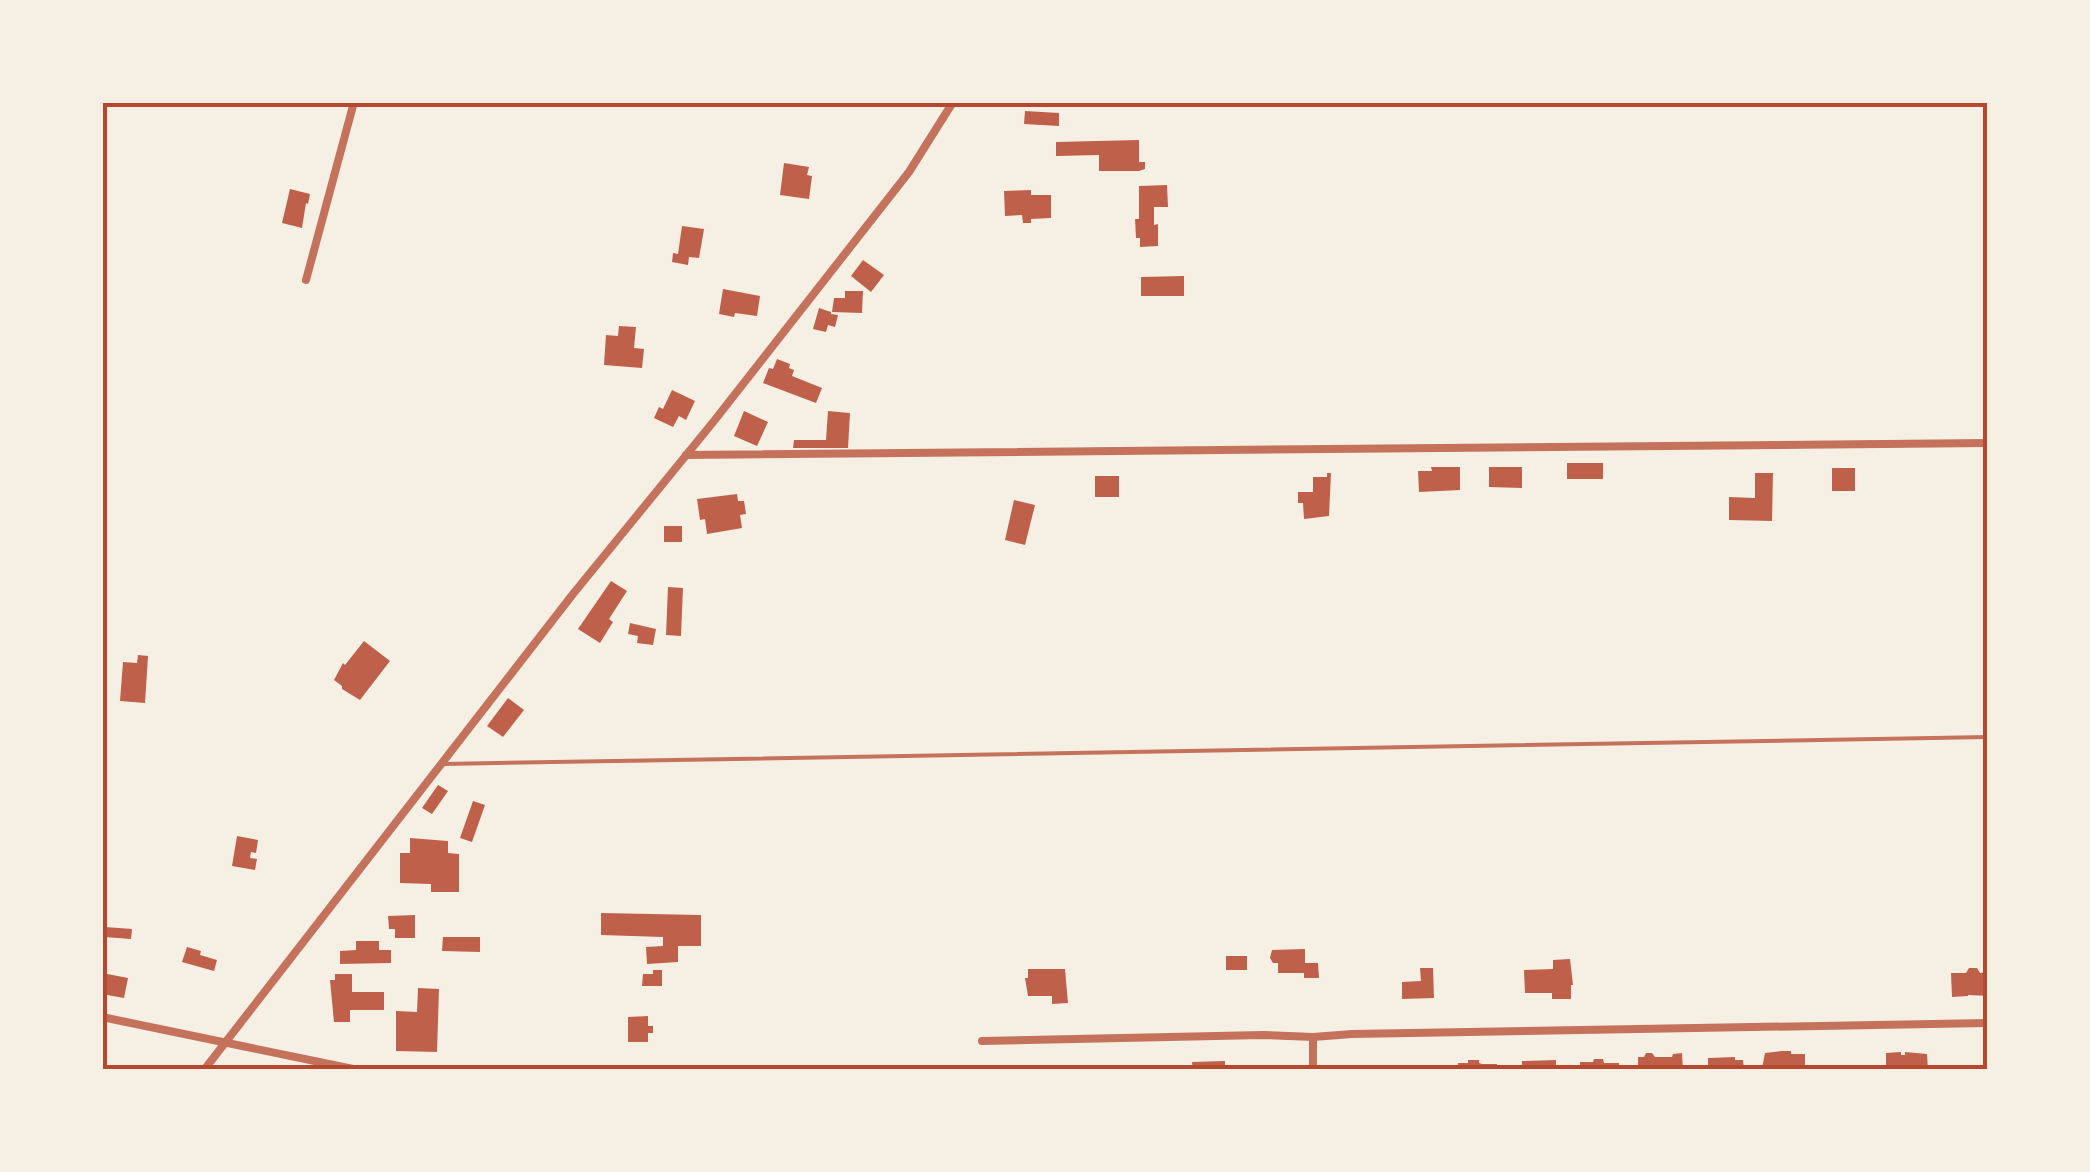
<svg xmlns="http://www.w3.org/2000/svg" width="2090" height="1172" viewBox="0 0 2090 1172" font-family="Lora,serif">
  <rect width="100%" height="100%" fill="#f6efe4"/>
  <g fill="#bf614a">
    <path d="M1025,111L1059,113V126L1024,124Z"/>
    <path d="M1139,140V162H1145V169L1139,171H1099V155L1056,156V142Z"/>
    <path d="M784,163L809,167L807,175L812,176L809,199L780,195Z"/>
    <path d="M1167,185L1168,207H1154V225L1158,224V246L1140,247V238H1136L1135,219H1139V186Z"/>
    <path d="M290,189L310,194L308,204L306,203L302,228L282,223Z"/>
    <path d="M1031,190V195H1051V218L1031,219V223H1023L1022,215L1005,216L1004,191Z"/>
    <path d="M682,226L704,229L699,258L689,257L688,265L672,262L673,253L678,254Z"/>
    <path d="M863,260L884,275L871,292L851,276Z"/>
    <path d="M1184,276V296H1141V277Z"/>
    <path d="M723,289L760,296L757,316L735,313L734,317L719,314Z"/>
    <path d="M845,291H863L862,313L832,312L834,298H845Z"/>
    <path d="M819,308L831,312V314L838,315L835,327L828,325L826,332L813,329Z"/>
    <path d="M619,326L636,327L634,348L644,349L642,368L604,365L606,335L618,336Z"/>
    <path d="M777,359L790,364L789,368L794,370L792,376L822,388L816,403L763,383L769,368L773,369Z"/>
    <path d="M672,390L695,401L686,420L679,416L673,427L654,418L659,407L663,409Z"/>
    <path d="M744,411L768,422L757,446L734,436Z"/>
    <path d="M828,411L850,413L848,448H793L794,440H826Z"/>
    <rect x="1567" y="463" width="36" height="16"/>
    <path d="M1431,467H1460V490L1419,492L1418,471H1432Z"/>
    <path d="M1489,467H1522V488L1489,487Z"/>
    <rect x="1832" y="468" width="23" height="23"/>
    <path d="M1327,473H1331L1329,516L1304,519L1303,503H1298V492H1313V477H1327Z"/>
    <path d="M1755,473H1773L1772,521L1729,520V497L1755,498Z"/>
    <rect x="1095" y="476" width="24" height="21"/>
    <path d="M737,494L738,501H744L746,514L740,515L742,528L707,534L705,519L700,520L697,499Z"/>
    <path d="M1014,500L1035,505L1025,545L1005,540Z"/>
    <rect x="664" y="526" width="18" height="16"/>
    <path d="M611,581L627,591L609,619L613,622L600,643L578,629Z"/>
    <path d="M668,587L683,588L681,636L666,635Z"/>
    <path d="M630,623L656,629L653,645L637,643L638,636L628,634Z"/>
    <path d="M364,641L390,661L360,700L342,689V686L334,680L343,663L345,665Z"/>
    <path d="M138,655L148,656L145,703L120,701L123,662L137,663Z"/>
    <path d="M508,698L524,710L503,737L487,726Z"/>
    <path d="M438,785L448,791L432,814L422,808Z"/>
    <path d="M473,801L485,805L472,842L460,838Z"/>
    <path d="M237,836L258,840L256,853L251,852L250,858L257,859L255,870L232,866Z"/>
    <path d="M410,838L448,841V853L459,854V892H431V884L400,883V853H410Z"/>
    <path d="M601,913L701,915V946H678V962L647,964L646,947L663,946V937L601,935Z"/>
    <path d="M415,915V938H395V929H389L388,916Z"/>
    <path d="M105,927L132,929L131,939L104,937Z"/>
    <path d="M443,937H480V952L442,951Z"/>
    <path d="M356,941H379V950H391V963L340,964V951L356,950Z"/>
    <path d="M187,947L201,951L200,955L217,960L214,971L182,962Z"/>
    <path d="M1305,949V963H1318L1319,978H1304V973H1278V963H1273L1270,958L1272,950Z"/>
    <rect x="1226" y="956" width="21" height="14"/>
    <path d="M1570,959L1573,985H1571V999H1552V993H1525L1524,970L1553,969V960Z"/>
    <path d="M1420,968H1433L1434,998L1402,999V982L1421,981Z"/>
    <path d="M1969,968H1977L1980,973L1988,972V996L1968,995V996L1952,997L1951,973H1966Z"/>
    <path d="M1028,969H1065L1068,1003L1052,1004V996H1028L1025,978H1028Z"/>
    <path d="M653,970H662V986H642L643,974H653Z"/>
    <path d="M102,973L128,978L124,998L102,994Z"/>
    <path d="M335,974H352V992H384V1010H350V1022H334L330,980H335Z"/>
    <path d="M418,988L439,989L437,1052L396,1051V1011L417,1012Z"/>
    <path d="M648,1016V1026H653V1033H648V1042H628V1017Z"/>
    <path d="M1781,1051H1791V1054H1805V1070L1762,1068L1765,1053Z"/>
    <path d="M1901,1052V1055H1905V1052L1927,1054L1928,1070H1886V1053Z"/>
    <path d="M1646,1053H1652L1655,1057H1672L1673,1054L1682,1053L1683,1070H1638V1057H1644Z"/>
    <path d="M1735,1057V1060H1743L1744,1070H1708V1058Z"/>
    <path d="M1594,1059H1603L1604,1063H1619V1070H1580V1062H1593Z"/>
    <path d="M1468,1060H1479V1063L1482,1064H1497V1070H1458V1063H1468Z"/>
    <path d="M1556,1060V1070H1522V1061Z"/>
    <path d="M1225,1061V1070H1193L1192,1062Z"/>
  </g>
  <g fill="none" stroke-linecap="round" stroke-linejoin="round">
    <path stroke="#c5725c" stroke-width="4" d="M443,764L1988,737"/>
    <g stroke="#c5725c" stroke-width="8">
      <path d="M306,280L354,102"/>
      <path d="M686,455L1988,443"/>
      <path d="M102,1017L358,1070"/>
      <path d="M982,1041L1263,1035L1313,1037L1352,1034L1988,1023"/>
      <path d="M204,1070L573,594L714,421L909,172L953,102"/>
      <path d="M1313,1070V1037"/>
    </g>
  </g>
  <rect width="2090" height="1172" fill="none" stroke="#f6efe4" stroke-width="210"/>
  <rect x="105" y="105" width="1880" height="962" fill="none" stroke="#b5482f" stroke-width="4"/>
</svg>
